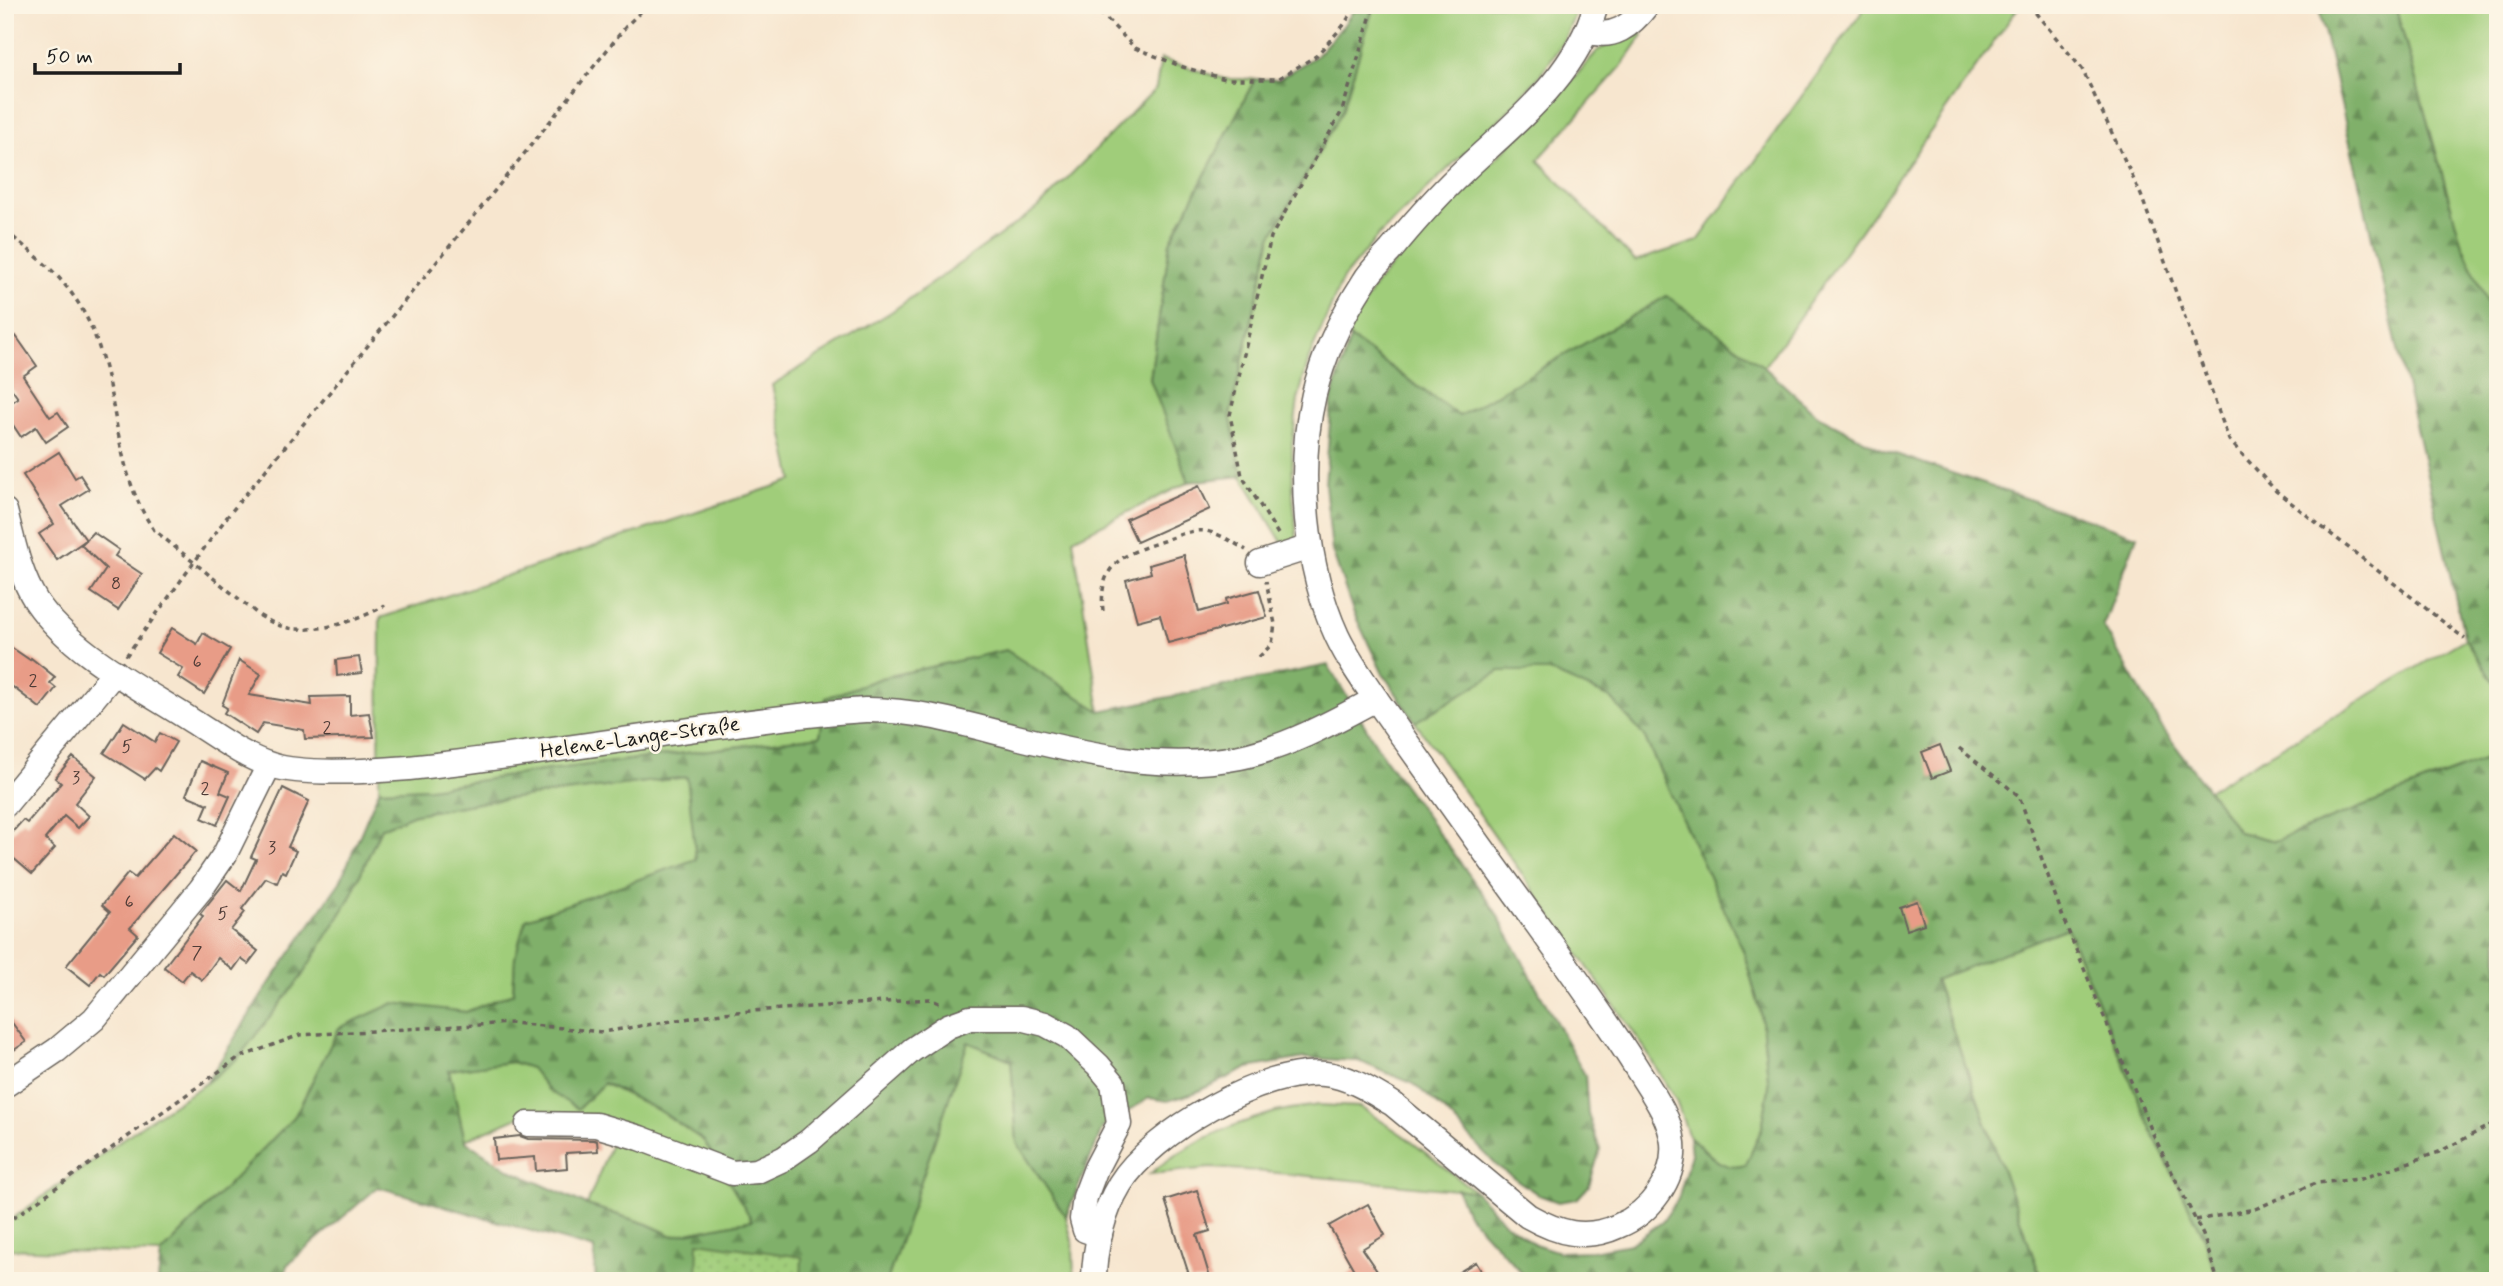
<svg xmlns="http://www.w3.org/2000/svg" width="2503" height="1286" viewBox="0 0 2503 1286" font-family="Mynerve,sans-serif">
  <defs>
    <pattern id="forest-firs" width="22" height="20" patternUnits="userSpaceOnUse" patternTransform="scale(1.75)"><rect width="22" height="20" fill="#80b06a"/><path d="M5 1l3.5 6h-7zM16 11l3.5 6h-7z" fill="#688e56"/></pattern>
    <pattern id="garden-dots" width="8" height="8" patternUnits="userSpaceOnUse" patternTransform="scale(1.75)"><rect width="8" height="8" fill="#a0cd7a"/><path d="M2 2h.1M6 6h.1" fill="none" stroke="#89af69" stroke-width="1.8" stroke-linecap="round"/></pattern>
  </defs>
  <rect width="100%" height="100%" fill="#fcf5e5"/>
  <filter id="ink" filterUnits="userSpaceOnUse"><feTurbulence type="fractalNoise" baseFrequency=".0143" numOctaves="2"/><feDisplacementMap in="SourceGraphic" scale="14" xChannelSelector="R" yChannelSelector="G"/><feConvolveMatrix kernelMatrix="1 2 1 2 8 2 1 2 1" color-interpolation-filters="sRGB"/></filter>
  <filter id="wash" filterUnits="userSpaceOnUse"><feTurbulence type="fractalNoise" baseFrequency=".00686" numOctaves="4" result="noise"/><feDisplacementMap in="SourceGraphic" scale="28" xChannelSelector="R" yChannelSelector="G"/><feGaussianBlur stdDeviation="1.57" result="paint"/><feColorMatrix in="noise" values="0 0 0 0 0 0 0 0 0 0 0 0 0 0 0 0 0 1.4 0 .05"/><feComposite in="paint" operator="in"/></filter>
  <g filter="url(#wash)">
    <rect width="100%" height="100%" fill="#f7e6cf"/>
    <g fill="#a0cd7a" stroke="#5e744b" stroke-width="2">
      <path d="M1374,5H1579L1563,42L1538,78L1507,112L1378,236L1343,278L1309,358L1298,400L1292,444L1293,495L1298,551L1289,554L1242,476L1230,415L1271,237L1342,111Z"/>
      <path d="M1867,5H2020L1764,367L1667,296L1459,416L1345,334L1376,284L1414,239L1555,100L1598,50L1638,29L1643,35L1621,67L1538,160L1635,261L1698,241Z"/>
      <path d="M2395,5H2498V328L2461,242Z"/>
      <path d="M1161,59L1225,79H1255L1170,242L1150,379L1189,482L1073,539L1100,711L1006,650L881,678L826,698L820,736L542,771L430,788L379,790L380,618L793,480L772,385L891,312L1038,208L1156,88Z"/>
      <path d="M2465,639L2498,689V754L2275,841L2239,832L2208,790Z"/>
      <path d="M1500,671H1549L1611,698L1644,736L1743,950L1761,1013L1769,1088L1762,1128L1746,1165L1731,1169L1721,1164L1689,1137L1676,1101L1643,1046L1415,722Z"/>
      <path d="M688,777L696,860L526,919L515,957L513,993L466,1012L394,1004L339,1028L295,1116L161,1254L5,1249V1224L148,1121L206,1083L348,902L381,828L415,814L490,801Z"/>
      <path d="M2067,928L2153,1134L2203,1235L2218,1281H2042L1935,979Z"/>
      <path d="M968,1042L1011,1060L1017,1143L1066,1217L1073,1245L1074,1281H887Z"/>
      <path d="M512,1062L531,1068L549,1091L603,1083L662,1112L704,1141L718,1164L525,1114L465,1140L449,1070Z"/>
      <path d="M1318,1105L1360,1107L1404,1136L1476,1192L1245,1170L1211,1168L1150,1174C1183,1146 1227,1126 1269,1114C1284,1109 1302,1108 1318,1105Z"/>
      <path d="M614,1136L726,1176L753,1220L673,1236L647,1224L587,1205Z"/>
    </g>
    <g fill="url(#forest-firs)" stroke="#4e6643" stroke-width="2" fill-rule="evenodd">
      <path d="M1357,5H1374L1342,111L1271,237L1230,415L1242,476L1189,482L1150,379L1170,242L1255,79H1278L1316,56L1343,26Z"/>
      <path d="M2318,5H2395L2461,242L2498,328V689L2465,639Z"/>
      <path d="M1667,296L1764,367L1818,416L1881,449L2137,536L2103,626L2161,726L2239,832L2275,841L2498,754V1281H2218L2203,1235L2153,1134L2067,928L1935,980L2042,1281H1529L1466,1212L1457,1189L1476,1192L1503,1221L1535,1244L1559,1252L1592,1251L1630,1244L1662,1222L1678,1199L1691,1154L1689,1137C1709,1153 1720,1172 1746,1165L1762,1128L1769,1088L1761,1013L1743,950L1644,736L1611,698L1549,671H1500L1415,722L1382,672L1353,611L1332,551L1325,484L1332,398L1350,338L1459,416Z"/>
      <path d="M1006,650L1100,711L1328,665L1385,759L1494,909L1585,1075L1588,1113L1600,1150L1589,1186L1577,1199L1558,1202L1539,1195L1497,1166L1446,1112L1414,1084L1358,1061L1304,1058L1248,1068L1194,1093L1168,1101L1149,1098L1103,1127L1066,1217L1017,1143L1011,1060L968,1042L887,1281H596L594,1249L378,1187L287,1265L283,1281H158L161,1254L295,1116L339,1028L394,1003L466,1012L513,993L515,957L526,919L696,859L687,777L490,801L415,814L381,828L348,902L302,976L238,1058L206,1083L271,981L340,882L379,790L430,788L542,771L820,736L826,698L881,678ZM512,1062L531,1068L549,1091L578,1109L604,1083L662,1112L704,1141L752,1220L673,1236L647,1224L587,1205L510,1170L465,1141L449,1070Z"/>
    </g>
    <path fill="url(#garden-dots)" stroke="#5e744b" stroke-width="2" d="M698,1242L802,1257L801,1281H697Z"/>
    <g id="blocks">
      <g fill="#e89c87">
        <path d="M16,336L37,366L23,376L50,417L58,412L68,427L46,442L36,427L21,437L5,413V407L18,398L5,380V344Z"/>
        <path d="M59,452L75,478L80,475L89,489L62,506L86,540L57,560L39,534L54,524L23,475Z"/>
        <path d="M1199,486L1210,509L1137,542L1126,519Z"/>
        <path d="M93,532L119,550L115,556L142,574L118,610L91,592L106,569L81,545Z"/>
        <path d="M1184,555L1199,612L1227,604L1226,599L1259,590L1267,617L1168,643L1160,615L1137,621L1126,580L1151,573L1149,565Z"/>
        <path d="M172,628L197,644L203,633L230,649L204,694L178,677L183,669L157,653Z"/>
        <path d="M5,643L30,660L31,658L55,677L50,683L56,688L40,708L5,681Z"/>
        <path d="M359,657L362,673L337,676L336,660Z"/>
        <path d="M239,660L261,674L249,695L312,705L311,697L350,696V715L369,713L374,737L305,739L304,730L263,723L256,734L224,713L227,708L222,705Z"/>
        <path d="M124,722L155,742L160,733L176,742L159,771L155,768L145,779L104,753Z"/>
        <path d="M1940,745L1950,771L1932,778L1922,752Z"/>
        <path d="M73,757L96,776L75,803L89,816L78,828L64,816L45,839L55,848L32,874L5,851V840L23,820L27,823L61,783L55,778Z"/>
        <path d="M200,761L228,773L220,792L230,796L217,825L202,818L208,804L186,795Z"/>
        <path d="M283,788L309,801L288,847L296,851L286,873L282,871L277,883L266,878L242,909L245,912L231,930L258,951L248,964L241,959L233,970L218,958L202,980L190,971L182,981L164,967L203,916L200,914L227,880L241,891L256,859L251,857Z"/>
        <path d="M174,833L196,851L130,928L138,935L104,975L100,972L90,985L66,966L110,912L102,905L128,873L135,878Z"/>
        <path d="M1917,901L1924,924L1906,930L1899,907Z"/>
        <path d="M5,1013L26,1042L5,1056Z"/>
        <path d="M520,1136L528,1139L594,1140L597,1141L598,1151L566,1153L567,1168L536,1171L535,1157L496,1160L494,1139Z"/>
        <path d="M1197,1190L1210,1231L1197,1235L1211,1281H1191L1165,1200Z"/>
        <path d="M1368,1204L1385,1235L1362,1249L1379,1274L1369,1281H1338L1354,1270L1329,1226Z"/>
        <path d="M1476,1262L1487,1281H1444Z"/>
      </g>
    </g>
  </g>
  <g filter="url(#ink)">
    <use href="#blocks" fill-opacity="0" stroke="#69635b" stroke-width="2"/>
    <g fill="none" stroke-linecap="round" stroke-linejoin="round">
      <defs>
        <g id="minor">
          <path d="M1587,31C1613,40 1631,26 1647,5"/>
          <path d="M5,511C13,541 19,574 36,601C71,653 141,688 192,721C216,736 244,757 271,765C304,776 373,771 409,768C505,758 601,743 697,729C753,722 809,713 865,710C916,709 968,725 1016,737C1090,755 1164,772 1240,757C1288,747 1333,722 1376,699"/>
          <path d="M1260,563L1310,547"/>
          <path d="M5,805L115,672"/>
          <path d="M5,1085L57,1050L94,1019L201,889L225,854L269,765"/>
          <path d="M528,1124L596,1125L640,1138L732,1173L757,1171L783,1159L809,1141L912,1050L948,1026L970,1018H1021L1045,1024L1067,1036L1098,1065L1113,1083L1119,1124L1096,1168L1085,1197L1082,1219L1085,1230L1100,1235"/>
          <path d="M1094,1281C1094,1248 1103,1212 1120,1184C1151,1133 1265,1067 1325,1074C1351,1077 1371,1091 1393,1104L1528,1216C1558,1233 1586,1241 1618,1226C1650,1213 1676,1179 1673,1143C1670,1116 1650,1090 1636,1067C1600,1010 1560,956 1521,902C1472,835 1424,767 1376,699C1362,679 1348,659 1337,636C1320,599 1311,559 1307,519C1299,428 1314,359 1364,282C1371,270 1382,260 1391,250C1410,227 1430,204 1451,183C1505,129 1574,83 1596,5"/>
        </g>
      </defs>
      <use href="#minor" stroke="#69635b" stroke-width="27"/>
      <g stroke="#69635b" stroke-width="3.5" stroke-dasharray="5 5" stroke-linecap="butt">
        <path d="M1093,5L1135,48L1183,67L1225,79H1278L1316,56L1343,26L1357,5"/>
        <path d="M2029,5L2082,69L2141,195L2229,440L2276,491L2465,639"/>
        <path d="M5,231C36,255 64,277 83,311C122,379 108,464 154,530L260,616C271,622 282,628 295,629C324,631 361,620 385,605"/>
        <path d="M1278,534L1242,476L1230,415L1271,237L1342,111L1374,5"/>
        <path d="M1103,611C1098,562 1125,554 1163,541C1175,536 1193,529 1206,531C1220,534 1233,542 1246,550"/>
        <path d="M126,656L227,517L472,219L627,25L648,5"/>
        <path d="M1259,657L1272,644L1275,624L1266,581"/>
        <path d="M1959,748L2019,796L2067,928L2153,1134L2203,1235L2218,1281"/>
        <path d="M2196,1220L2255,1209L2316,1183L2361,1179L2439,1152L2498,1121"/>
        <path d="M5,1224L238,1058L300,1035L512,1023L603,1032L722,1013L930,999L943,1005"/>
      </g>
      <use href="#minor" stroke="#fff" stroke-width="24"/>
    </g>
  </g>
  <g text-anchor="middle" stroke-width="5" stroke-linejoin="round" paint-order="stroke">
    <g font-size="18" fill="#4f3c37">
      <text x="116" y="589">8</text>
      <text x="197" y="667">6</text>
      <text x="33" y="686">2</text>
      <text x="327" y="733">2</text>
      <text x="127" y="752">5</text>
      <text x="76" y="783">3</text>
      <text x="205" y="794">2</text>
      <text x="272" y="853">3</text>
      <text x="129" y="907">6</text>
      <text x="223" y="919">5</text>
      <text x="197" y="958">7</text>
    </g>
    <g font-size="21" fill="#1c1c1c" stroke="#fcf5e5">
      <text transform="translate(640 737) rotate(-8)" y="7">Helene-Lange-Straße</text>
    </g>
  </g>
  <rect width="2503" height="1286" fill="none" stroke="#fcf5e5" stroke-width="28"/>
  <path d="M35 63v10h145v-10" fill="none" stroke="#1c1c1c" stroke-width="3.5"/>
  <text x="46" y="63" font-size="21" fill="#1c1c1c" stroke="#fcf5e5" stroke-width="5" paint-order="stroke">50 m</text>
</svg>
